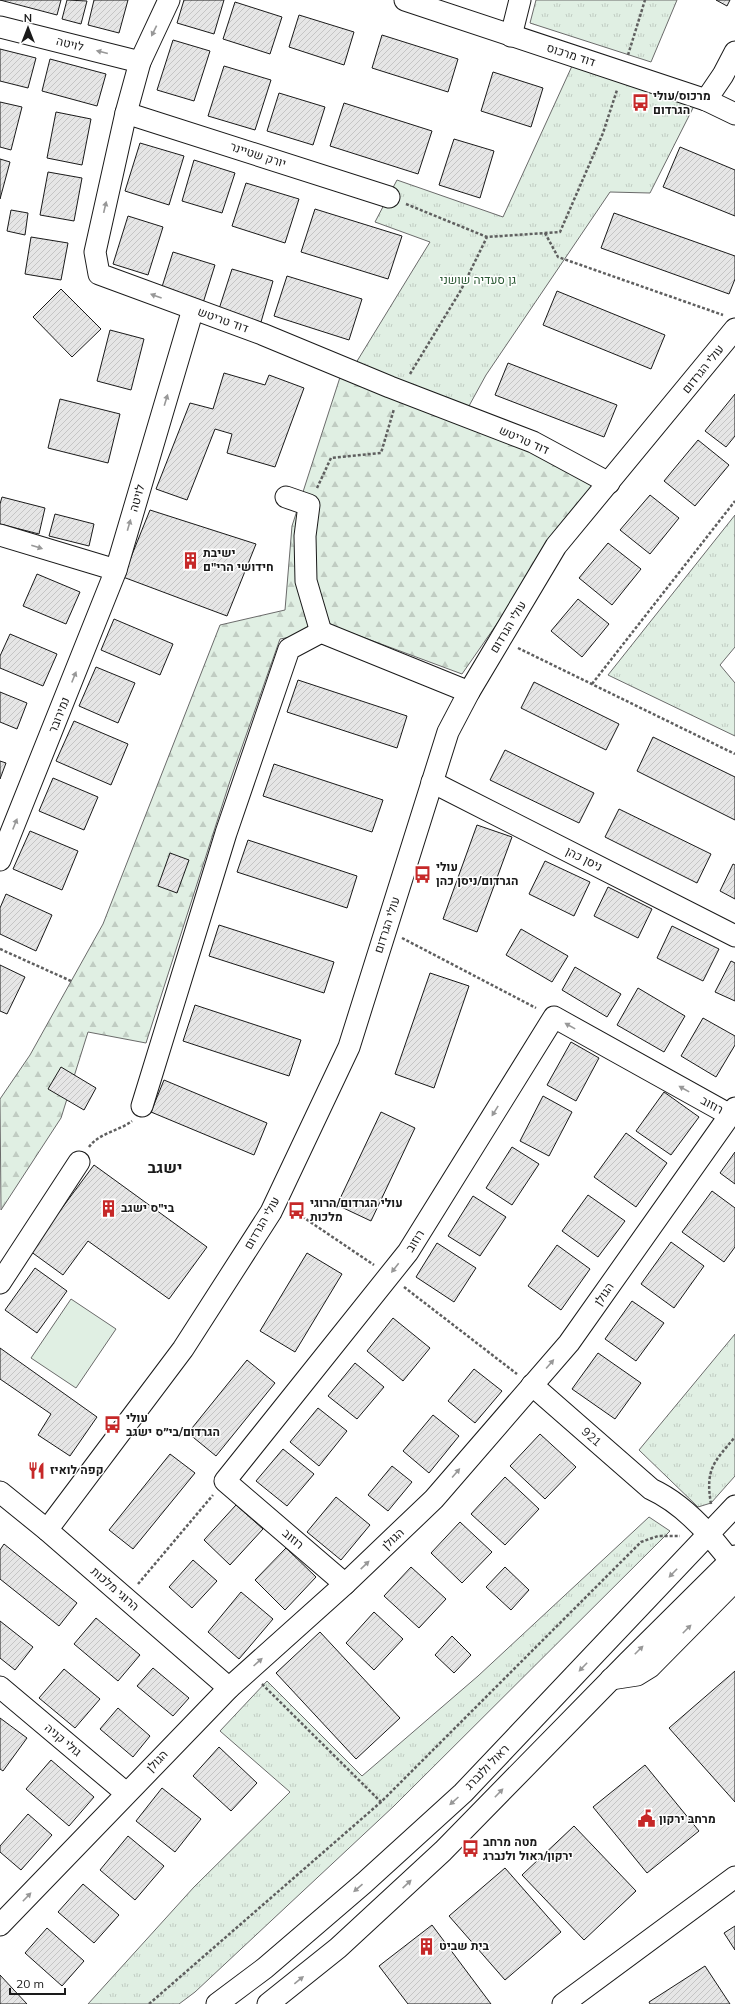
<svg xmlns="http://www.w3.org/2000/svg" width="735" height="2004" viewBox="0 0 735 2004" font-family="Mulish,Heebo,sans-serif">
  <defs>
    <pattern id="forest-firs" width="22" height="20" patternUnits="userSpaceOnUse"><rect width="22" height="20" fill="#e0efe3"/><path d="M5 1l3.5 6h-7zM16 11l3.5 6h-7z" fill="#c0ccc2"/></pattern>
    <pattern id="park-tufts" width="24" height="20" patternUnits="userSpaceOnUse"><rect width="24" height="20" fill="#e0efe3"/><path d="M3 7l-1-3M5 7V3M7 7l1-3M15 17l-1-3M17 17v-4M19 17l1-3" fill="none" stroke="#c0ccc2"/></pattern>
    <pattern id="building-hatch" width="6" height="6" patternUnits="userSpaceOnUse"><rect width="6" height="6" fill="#e6e6e6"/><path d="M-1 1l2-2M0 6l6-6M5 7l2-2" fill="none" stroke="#c5c5c5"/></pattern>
  </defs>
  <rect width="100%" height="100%" fill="#fff"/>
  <path fill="#e0efe3" stroke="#6a6a6a" d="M71,1299L116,1329L76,1388L31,1358Z"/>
  <path fill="url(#forest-firs)" stroke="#6a6a6a" d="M343,368L599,477L462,674L338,628L280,639L230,781L146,1043L88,1032L61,1118L1,1210L0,1099L30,1055L103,924L220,625L285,610L292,526Z"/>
  <g fill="url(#park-tufts)" stroke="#6a6a6a">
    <path d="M536,0H677L651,62L530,23Z"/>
    <path d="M572,66L694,106L650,193L610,192L486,375L464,415L351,371L430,242L375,222L397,180L503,217Z"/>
    <path d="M735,515V647L720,665L735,683V736L608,675Z"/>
    <path d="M735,1334V1476L711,1503L698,1507L639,1450Z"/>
    <path d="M649,1517L670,1531L394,1806L195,1992L179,2004H88L194,1887L290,1792L220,1731L267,1681L362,1776L478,1676Z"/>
  </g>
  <g fill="url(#building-hatch)" stroke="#1a1a1a">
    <path d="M0,0H61L57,15Z"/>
    <path d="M67,0L87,1L81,24L62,19Z"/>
    <path d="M94,0H128L119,33L88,25Z"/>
    <path d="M184,0H224L214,34L177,23Z"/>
    <path d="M716,0H730L727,6Z"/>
    <path d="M235,2L282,17L270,54L223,39Z"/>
    <path d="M299,15L354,32L344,65L289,47Z"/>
    <path d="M382,35L458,59L448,92L372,68Z"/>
    <path d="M173,40L210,51L194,101L157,90Z"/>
    <path d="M0,49L36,58L28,88L0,81Z"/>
    <path d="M50,59L106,74L97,106L42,91Z"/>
    <path d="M224,66L271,80L255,130L208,116Z"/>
    <path d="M493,72L543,88L531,127L481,111Z"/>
    <path d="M279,93L325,107L313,145L267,131Z"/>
    <path d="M0,102L22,107L11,150L0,147Z"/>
    <path d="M344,103L432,131L418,174L330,146Z"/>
    <path d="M56,112L91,119L82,165L47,158Z"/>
    <path d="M454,139L494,151L480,198L439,185Z"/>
    <path d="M140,143L184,156L169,205L125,191Z"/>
    <path d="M680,147L735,170V216L663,187Z"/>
    <path d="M0,159L10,162L0,199Z"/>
    <path d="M194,160L235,173L222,213L182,201Z"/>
    <path d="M48,172L82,178L74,221L40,215Z"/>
    <path d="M246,183L299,199L285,243L232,226Z"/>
    <path d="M315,209L402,236L388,279L301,252Z"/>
    <path d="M11,210L28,213L25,235L7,231Z"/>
    <path d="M614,213L735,256V279L729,294L601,248Z"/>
    <path d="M128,216L163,227L148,275L113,264Z"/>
    <path d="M31,237L68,243L61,280L25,274Z"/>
    <path d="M173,252L215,265L203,303L161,290Z"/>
    <path d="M232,269L273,281L261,322L219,309Z"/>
    <path d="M287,276L362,299L349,340L274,316Z"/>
    <path d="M61,289L101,329L72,357L33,317Z"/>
    <path d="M557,291L665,335L651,369L543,325Z"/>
    <path d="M110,330L144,339L131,390L97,381Z"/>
    <path d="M508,363L617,405L604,437L495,395Z"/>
    <path d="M224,373L265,385L269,375L304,388L275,467L227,453L232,434L215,429L187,500L156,489L190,403L213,409Z"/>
    <path d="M735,394V436L726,447L705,431Z"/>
    <path d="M60,399L120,414L108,463L48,448Z"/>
    <path d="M698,440L729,465L695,506L664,481Z"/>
    <path d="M650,495L679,518L650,554L620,530Z"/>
    <path d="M2,497L45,508L39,534L0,524V504Z"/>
    <path d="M150,510L256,544L227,616L123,577Z"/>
    <path d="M55,514L94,524L89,546L49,536Z"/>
    <path d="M608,543L641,569L612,605L579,578Z"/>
    <path d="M37,574L80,592L66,624L23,606Z"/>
    <path d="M578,599L609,624L582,657L551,631Z"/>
    <path d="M114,619L173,644L160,675L101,650Z"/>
    <path d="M10,634L57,654L43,686L0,668V656Z"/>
    <path d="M96,667L135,683L118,723L79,706Z"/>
    <path d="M298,680L407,716L397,748L287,712Z"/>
    <path d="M534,682L619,724L606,750L521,708Z"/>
    <path d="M0,692L27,703L17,729L0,722Z"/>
    <path d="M74,721L128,744L111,785L56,761Z"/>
    <path d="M653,737L735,777V820L637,771Z"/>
    <path d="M505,750L594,793L579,823L490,780Z"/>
    <path d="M0,761L6,763L0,779Z"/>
    <path d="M274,764L383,800L372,832L263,796Z"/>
    <path d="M53,778L98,797L84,830L39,811Z"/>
    <path d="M619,809L711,854L697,883L605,837Z"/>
    <path d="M477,825L512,837L477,932L443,919Z"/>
    <path d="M30,831L78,851L62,890L13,869Z"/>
    <path d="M248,840L357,876L347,908L237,872Z"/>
    <path d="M170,853L189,860L177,893L158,886Z"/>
    <path d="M545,861L590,882L574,916L529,894Z"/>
    <path d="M733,864L735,865V899L720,891Z"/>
    <path d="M608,887L652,909L638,938L594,916Z"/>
    <path d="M6,894L52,915L36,951L0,934V908Z"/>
    <path d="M219,925L334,962L324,993L209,956Z"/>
    <path d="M672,926L719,949L703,981L657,958Z"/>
    <path d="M521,929L568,956L552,982L506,955Z"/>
    <path d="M731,961L735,963V1001L715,992Z"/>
    <path d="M0,965L25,977L7,1014L0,1011Z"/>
    <path d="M575,967L621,994L607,1017L562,990Z"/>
    <path d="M430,973L469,986L434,1088L395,1074Z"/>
    <path d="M638,988L685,1016L664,1052L617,1025Z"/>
    <path d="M195,1005L301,1040L289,1076L183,1041Z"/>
    <path d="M703,1018L735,1036V1045L716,1077L681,1056Z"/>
    <path d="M571,1042L599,1058L576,1101L547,1085Z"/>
    <path d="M61,1067L96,1088L84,1110L48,1089Z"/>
    <path d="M164,1080L267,1123L254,1155L151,1112Z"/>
    <path d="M664,1092L699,1117L671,1155L636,1131Z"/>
    <path d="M543,1096L572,1112L549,1156L520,1141Z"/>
    <path d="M381,1112L415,1128L371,1221L337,1205Z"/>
    <path d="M626,1133L667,1163L636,1207L594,1177Z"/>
    <path d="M512,1147L539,1164L512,1205L486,1188Z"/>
    <path d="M735,1152V1184L720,1173Z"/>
    <path d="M94,1165L207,1247L169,1299L88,1241L63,1275L30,1251Z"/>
    <path d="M712,1191L735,1208V1247L724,1262L682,1232Z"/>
    <path d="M588,1195L625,1221L598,1257L562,1231Z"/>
    <path d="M473,1196L506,1217L480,1256L448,1236Z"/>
    <path d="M671,1242L704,1266L674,1308L641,1284Z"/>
    <path d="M437,1243L476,1268L454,1302L416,1277Z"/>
    <path d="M557,1245L590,1269L561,1310L528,1286Z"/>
    <path d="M307,1253L342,1274L295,1352L260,1331Z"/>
    <path d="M35,1268L67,1291L37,1333L5,1310Z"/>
    <path d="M632,1301L664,1323L636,1361L605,1339Z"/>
    <path d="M393,1318L430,1348L403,1381L367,1351Z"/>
    <path d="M0,1348L97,1417L70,1456L38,1435L51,1414L0,1379Z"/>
    <path d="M598,1353L641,1383L615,1419L572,1389Z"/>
    <path d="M247,1360L275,1383L216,1456L188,1433Z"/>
    <path d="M355,1363L384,1387L357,1419L328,1396Z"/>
    <path d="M474,1369L502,1391L475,1423L448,1401Z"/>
    <path d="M318,1408L347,1431L319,1466L290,1442Z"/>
    <path d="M433,1415L459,1436L429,1473L403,1451Z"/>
    <path d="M540,1434L576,1467L545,1499L510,1466Z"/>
    <path d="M283,1449L314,1474L287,1506L256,1481Z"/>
    <path d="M170,1454L195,1473L133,1549L109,1530Z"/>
    <path d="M392,1466L412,1482L388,1511L368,1495Z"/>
    <path d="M505,1477L539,1509L505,1545L471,1514Z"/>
    <path d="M336,1497L370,1525L341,1560L307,1532Z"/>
    <path d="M236,1505L263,1529L230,1565L204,1540Z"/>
    <path d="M460,1522L492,1552L462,1583L431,1553Z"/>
    <path d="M4,1544L77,1603L59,1626L0,1579V1550Z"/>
    <path d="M286,1548L316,1577L285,1610L255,1580Z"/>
    <path d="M193,1560L217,1581L192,1608L169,1587Z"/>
    <path d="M411,1567L446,1599L419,1628L384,1596Z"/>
    <path d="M505,1567L529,1590L511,1610L486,1587Z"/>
    <path d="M241,1592L273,1619L239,1659L208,1632Z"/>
    <path d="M374,1612L403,1639L374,1670L346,1643Z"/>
    <path d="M96,1618L140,1655L118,1681L74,1644Z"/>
    <path d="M0,1621L33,1647L15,1670L0,1658Z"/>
    <path d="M320,1632L400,1718L356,1759L276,1673Z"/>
    <path d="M452,1636L471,1655L454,1673L435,1655Z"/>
    <path d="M153,1668L189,1698L173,1716L137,1686Z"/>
    <path d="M64,1669L100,1699L75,1728L39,1698Z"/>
    <path d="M735,1671V1802L669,1728Z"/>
    <path d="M118,1708L150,1736L133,1757L100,1729Z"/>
    <path d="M0,1718L27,1738L3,1771L0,1769Z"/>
    <path d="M219,1747L257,1783L231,1811L193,1776Z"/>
    <path d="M51,1760L94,1797L69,1826L26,1789Z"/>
    <path d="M645,1765L699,1831L647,1873L593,1807Z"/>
    <path d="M162,1788L201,1819L175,1852L136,1821Z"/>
    <path d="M28,1814L52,1835L21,1870L0,1852V1846Z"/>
    <path d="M574,1826L636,1891L584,1940L522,1875Z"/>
    <path d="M128,1836L164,1866L135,1900L100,1870Z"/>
    <path d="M505,1868L561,1932L505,1980L449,1916Z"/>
    <path d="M83,1884L119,1915L94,1943L58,1912Z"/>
    <path d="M432,1925L491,2004H408L379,1966Z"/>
    <path d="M735,1926V1950L724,1933Z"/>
    <path d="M47,1928L84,1961L62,1986L25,1953Z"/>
    <path d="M705,1966L730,2004H650L649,2002Z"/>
    <path d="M0,1975L27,2004H0Z"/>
  </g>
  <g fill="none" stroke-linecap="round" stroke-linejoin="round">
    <defs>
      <g id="minor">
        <path d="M169,0L140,62L126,113L95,252L99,274L262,334L390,387L533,442L609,483"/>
        <path d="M405,0L706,100L735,114"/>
        <path d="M0,27L140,62"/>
        <path d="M511,36L520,0"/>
        <path d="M706,100L723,75L735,52"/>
        <path d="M126,113L389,197"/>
        <path d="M286,497L309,505L305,536L306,581L321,632"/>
        <path d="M0,535L116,570L193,309"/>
        <path d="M432,782L735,936"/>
        <path d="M0,860L116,570"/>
        <path d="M142,1106L226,833L289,649L321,632L469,692"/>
        <path d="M0,1283L79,1162"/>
        <path id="s1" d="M532,1385L651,1489C673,1499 693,1517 709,1535C718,1545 726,1556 735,1566"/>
        <path d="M0,1492L47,1530L229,1688"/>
        <path d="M47,1530L183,1349L271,1212L349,1047L448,732L469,692L556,546L735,329"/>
        <path d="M345,1584L225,1481L408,1252L554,1017L730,1115"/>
        <path d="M611,1679L637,1675L650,1667L735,1581"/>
        <path d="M0,1687L126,1793"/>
        <path d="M0,1925L229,1688L345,1584L434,1499L569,1343L735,1108"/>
        <path d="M217,2004L265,1968L364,1883L463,1793L735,1506"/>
        <path d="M268,2004L338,1948L443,1851L628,1662L735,1556"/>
        <path d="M563,2004L735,1877"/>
      </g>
    </defs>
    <use href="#minor" stroke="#1a1a1a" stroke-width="23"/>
    <g stroke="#5f5f5f" stroke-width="2.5" stroke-dasharray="3 2" stroke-linecap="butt">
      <path d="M628,55L645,0"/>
      <path d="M406,204L487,237"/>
      <path d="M545,233L558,257L723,315"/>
      <path d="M410,374L461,290L487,237L560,232L603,133L617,90"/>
      <path d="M317,488L331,458L381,453L394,409"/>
      <path d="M518,648L735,754"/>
      <path d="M592,684L735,501"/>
      <path d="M402,938L536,1008"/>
      <path d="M0,949L71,981"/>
      <path d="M89,1147C99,1133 119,1131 132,1121"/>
      <path d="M294,1211L374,1265"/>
      <path d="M404,1287L517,1374"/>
      <path d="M711,1504C705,1469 714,1462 735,1437"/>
      <path d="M138,1584L213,1495"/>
      <path d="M262,1684L381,1802"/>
      <path d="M149,2004L381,1802L641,1542L658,1536H680"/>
    </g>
    <use href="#minor" stroke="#fff" stroke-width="21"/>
  </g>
  <defs><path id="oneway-solid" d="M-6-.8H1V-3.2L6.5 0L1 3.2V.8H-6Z"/></defs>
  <g fill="#989898">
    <use href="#oneway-solid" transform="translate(154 31) rotate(116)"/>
    <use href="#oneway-solid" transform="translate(102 52) rotate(-166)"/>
    <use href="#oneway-solid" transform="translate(105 207) rotate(-77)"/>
    <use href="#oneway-solid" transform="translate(156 296) rotate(-160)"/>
    <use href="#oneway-solid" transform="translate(166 400) rotate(-73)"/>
    <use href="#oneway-solid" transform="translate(129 525) rotate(-74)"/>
    <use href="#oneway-solid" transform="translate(37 547) rotate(18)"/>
    <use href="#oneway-solid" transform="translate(74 677) rotate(-68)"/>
    <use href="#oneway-solid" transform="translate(15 824) rotate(-68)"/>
    <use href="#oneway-solid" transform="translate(570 1026) rotate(-151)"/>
    <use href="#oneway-solid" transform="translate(684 1089) rotate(-151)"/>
    <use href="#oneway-solid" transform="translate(495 1111) rotate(122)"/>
    <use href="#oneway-solid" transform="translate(395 1268) rotate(128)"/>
    <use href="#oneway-solid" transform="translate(550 1364) rotate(-49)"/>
    <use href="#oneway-solid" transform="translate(456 1473) rotate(-49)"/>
    <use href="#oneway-solid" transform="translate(365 1565) rotate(-44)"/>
    <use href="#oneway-solid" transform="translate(673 1573) rotate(134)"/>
    <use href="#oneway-solid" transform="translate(687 1629) rotate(-45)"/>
    <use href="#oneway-solid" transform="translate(639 1650) rotate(-45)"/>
    <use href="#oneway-solid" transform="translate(258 1662) rotate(-42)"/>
    <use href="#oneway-solid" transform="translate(583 1667) rotate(134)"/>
    <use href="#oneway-solid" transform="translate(499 1793) rotate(-46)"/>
    <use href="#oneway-solid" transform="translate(454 1801) rotate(138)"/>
    <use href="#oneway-solid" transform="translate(407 1884) rotate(-43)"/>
    <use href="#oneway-solid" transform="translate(358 1888) rotate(139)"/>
    <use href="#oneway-solid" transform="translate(27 1897) rotate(-46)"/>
    <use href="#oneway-solid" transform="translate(299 1980) rotate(-39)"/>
  </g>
  <defs>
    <symbol id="bus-bare" viewBox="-9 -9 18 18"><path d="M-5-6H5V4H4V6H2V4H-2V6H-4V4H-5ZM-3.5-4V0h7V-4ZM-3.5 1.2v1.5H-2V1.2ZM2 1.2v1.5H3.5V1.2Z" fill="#c62828" stroke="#fff" stroke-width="2.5" paint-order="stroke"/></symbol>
    <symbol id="building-bare" viewBox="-9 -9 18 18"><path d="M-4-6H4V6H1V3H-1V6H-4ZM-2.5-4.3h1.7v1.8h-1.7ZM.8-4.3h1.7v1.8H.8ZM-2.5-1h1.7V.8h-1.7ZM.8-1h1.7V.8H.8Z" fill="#c62828" stroke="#fff" stroke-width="2.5" paint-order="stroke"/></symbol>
    <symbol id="restaurant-bare" viewBox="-9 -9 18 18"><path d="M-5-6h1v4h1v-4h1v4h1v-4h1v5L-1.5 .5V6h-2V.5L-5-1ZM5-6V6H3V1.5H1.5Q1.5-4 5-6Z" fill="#c62828" stroke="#fff" stroke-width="2.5" paint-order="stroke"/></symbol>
    <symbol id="civic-bare" viewBox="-9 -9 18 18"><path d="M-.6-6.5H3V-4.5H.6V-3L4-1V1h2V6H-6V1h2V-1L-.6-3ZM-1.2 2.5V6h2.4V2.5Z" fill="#c62828" stroke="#fff" stroke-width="2.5" paint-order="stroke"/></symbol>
  </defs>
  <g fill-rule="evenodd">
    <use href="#bus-bare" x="628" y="90" width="25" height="25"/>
    <use href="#building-bare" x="178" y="548" width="25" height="25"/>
    <use href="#bus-bare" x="410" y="862" width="25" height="25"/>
    <use href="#building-bare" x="96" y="1196" width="25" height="25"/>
    <use href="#bus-bare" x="284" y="1198" width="25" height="25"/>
    <use href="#bus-bare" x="100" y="1412" width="25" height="25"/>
    <use href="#restaurant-bare" x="24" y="1458" width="25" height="25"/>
    <use href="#civic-bare" x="634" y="1806" width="25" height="25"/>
    <use href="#bus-bare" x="458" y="1836" width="25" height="25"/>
    <use href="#building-bare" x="414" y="1934" width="25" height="25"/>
  </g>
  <g text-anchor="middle" stroke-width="3" stroke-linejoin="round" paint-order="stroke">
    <g font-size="12" fill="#1a1a1a" stroke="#fff">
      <text transform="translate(70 44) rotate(14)" y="4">לויטה</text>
      <text transform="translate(571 55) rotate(18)" y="4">דוד מרכוס</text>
      <text transform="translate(258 155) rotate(18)" y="4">יורק שטיינר</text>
      <text transform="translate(223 320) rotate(20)" y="4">דוד טריטש</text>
      <text transform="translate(703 369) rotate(-51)" y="4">עולי הגרדום</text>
      <text transform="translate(524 440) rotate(24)" y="4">דוד טריטש</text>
      <text transform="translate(137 498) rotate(-74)" y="4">לויטה</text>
      <text transform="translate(508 627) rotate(-59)" y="4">עולי הגרדום</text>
      <text transform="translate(59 715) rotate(-68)" y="4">נמירובר</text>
      <text transform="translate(584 859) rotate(27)" y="4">ניסן כהן</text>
      <text transform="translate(387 925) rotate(-72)" y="4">עולי הגרדום</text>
      <text transform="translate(712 1105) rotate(29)" y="4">רוזוב</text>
      <text transform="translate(262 1223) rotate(-60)" y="4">עולי הגרדום</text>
      <text transform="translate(415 1241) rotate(-57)" y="4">רוזוב</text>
      <text transform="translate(604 1294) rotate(-55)" y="4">הגולן</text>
      <text dy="4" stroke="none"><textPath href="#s1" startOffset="79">921</textPath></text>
      <text transform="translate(293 1539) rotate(41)" y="4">רוזוב</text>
      <text transform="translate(393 1539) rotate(-44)" y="4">הגולן</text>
      <text transform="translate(115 1589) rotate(41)" y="4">הרוגי מלכות</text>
      <text transform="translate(63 1740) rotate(40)" y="4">גולי קניה</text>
      <text transform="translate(157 1761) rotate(-46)" y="4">הגולן</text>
      <text transform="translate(487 1767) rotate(-46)" y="4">ראול ולנברג</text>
    </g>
    <g font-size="12" font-weight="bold" fill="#1a1a1a" stroke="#fff" text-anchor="start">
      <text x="653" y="100">מרכוס/עולי<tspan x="653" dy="14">הגרדום</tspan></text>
      <text x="203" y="557">ישיבת<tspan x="203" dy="14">חידושי הרי"ם</tspan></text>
      <text x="436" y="871">עולי<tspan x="436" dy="14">הגרדום/ניסן כהן</tspan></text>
      <text x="310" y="1207">עולי הגרדום/הרוגי<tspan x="310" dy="14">מלכות</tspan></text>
      <text x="121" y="1212">בי"ס ישגב</text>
      <text x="126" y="1422">עולי<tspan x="126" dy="14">הגרדום/בי״ס ישגב</tspan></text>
      <text x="50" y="1474">קפה לואיז</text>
      <text x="659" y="1823">מרחב ירקון</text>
      <text x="483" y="1846">מטה מרחב<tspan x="483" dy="14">ירקון/ראול ולנברג</tspan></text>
      <text x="439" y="1950">בית שביט</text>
    </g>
    <g font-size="12" fill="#2b5a34" stroke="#fff">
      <text x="478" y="284">גן סעדיה שושני</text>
    </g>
    <g font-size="16" font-weight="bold" fill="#1a1a1a" stroke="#fff">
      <text x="165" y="1173">ישגב</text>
    </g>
  </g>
  <g transform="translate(28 28)" stroke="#ffffff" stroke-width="3" paint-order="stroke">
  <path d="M0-3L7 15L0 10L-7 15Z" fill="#1a1a1a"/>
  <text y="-6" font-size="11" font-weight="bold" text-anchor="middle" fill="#1a1a1a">N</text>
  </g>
  <path d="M10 1988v6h55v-6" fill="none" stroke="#1a1a1a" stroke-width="2"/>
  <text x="16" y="1988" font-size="12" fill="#1a1a1a" stroke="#ffffff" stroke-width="3" paint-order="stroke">20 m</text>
</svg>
